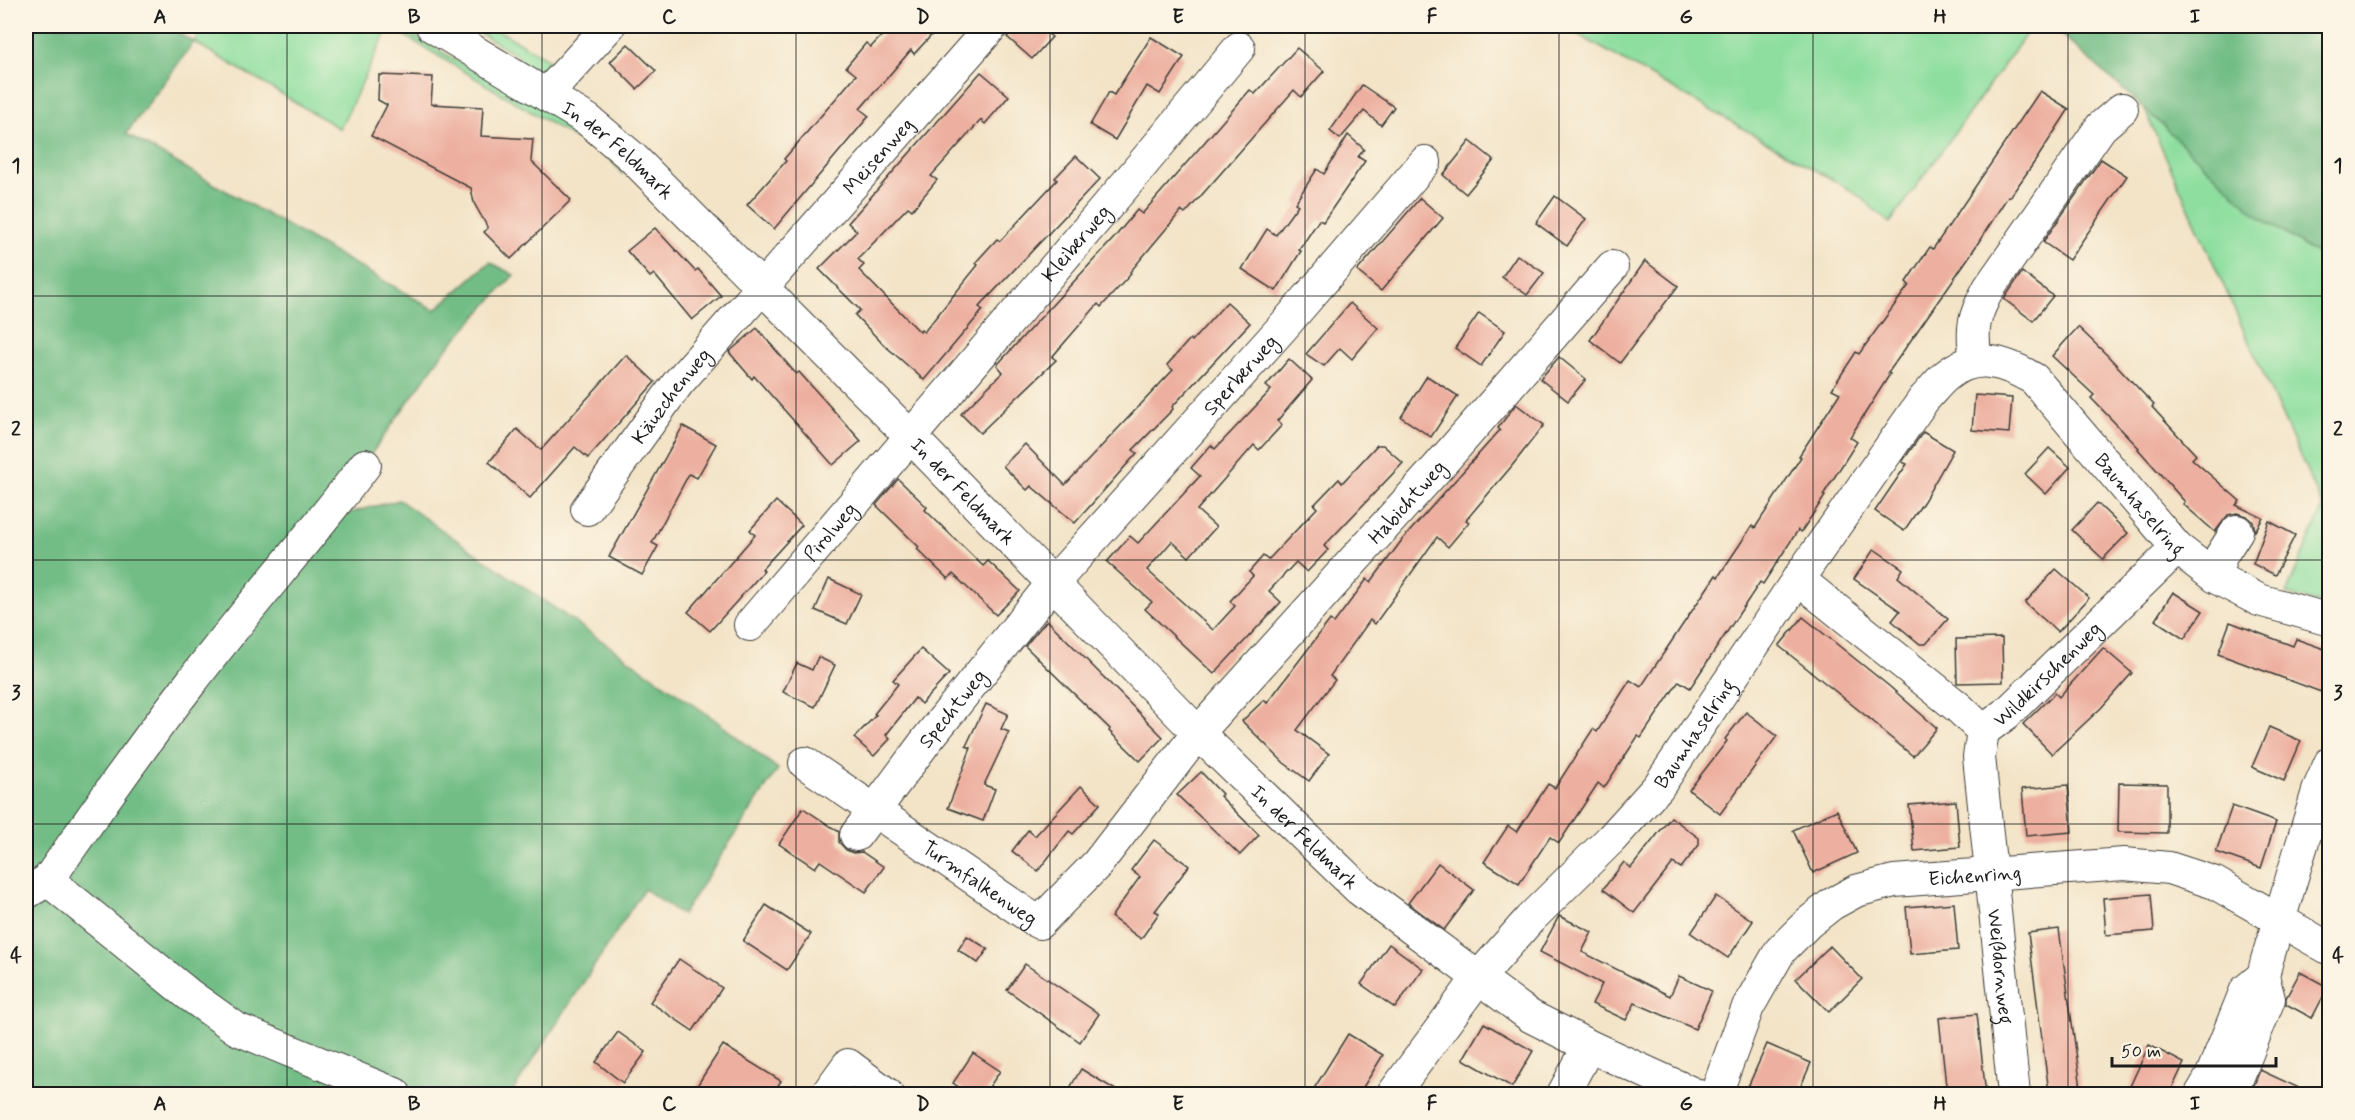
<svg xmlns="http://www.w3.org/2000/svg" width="2355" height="1120" viewBox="0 0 2355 1120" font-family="Mynerve,sans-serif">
  <rect width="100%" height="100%" fill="#fcf5e5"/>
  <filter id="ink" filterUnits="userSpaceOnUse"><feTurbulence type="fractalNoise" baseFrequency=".0167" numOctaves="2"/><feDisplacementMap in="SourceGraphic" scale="12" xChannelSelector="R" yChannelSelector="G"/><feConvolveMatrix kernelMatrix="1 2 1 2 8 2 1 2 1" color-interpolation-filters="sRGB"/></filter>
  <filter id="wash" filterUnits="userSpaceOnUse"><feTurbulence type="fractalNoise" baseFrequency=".008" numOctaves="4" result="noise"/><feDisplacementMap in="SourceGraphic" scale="24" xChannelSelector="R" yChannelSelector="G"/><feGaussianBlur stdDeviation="1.35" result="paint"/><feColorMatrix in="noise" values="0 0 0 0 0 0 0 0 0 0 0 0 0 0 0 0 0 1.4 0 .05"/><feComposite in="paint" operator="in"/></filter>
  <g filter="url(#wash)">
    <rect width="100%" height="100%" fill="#f3e4c8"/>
    <g fill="#8dde9f" stroke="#547d5e" stroke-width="1.5">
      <path d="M204,26H406L404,30L504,88L508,81L626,166L622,174L611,160L389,26L340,129L194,42Z"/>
      <path d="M468,26H491L549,60L537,75L516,63L520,57Z"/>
      <path d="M1563,26H1822L1842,33L1853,26H2032L1890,223L1854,192Z"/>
      <path d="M2144,108L2258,216L2329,262V605L2286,594L2323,507Z"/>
    </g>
    <g fill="#72bd86" stroke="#476c51" stroke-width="1.5">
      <path d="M26,26H165L194,42L126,134L435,310L490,262L514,275L442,354L325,519L399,500L710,716L778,769L682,915L644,889L511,1094H26Z"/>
      <path d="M2052,26H2329V262L2258,216L2144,108Z"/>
    </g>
    <g id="blocks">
      <g fill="#edb0a0">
        <path d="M891,26H940L914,54L911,50L860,109L869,116L774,229L747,205L786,161L784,159L856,75L846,67L866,43L871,47Z"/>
        <path d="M1017,26H1038L1052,37L1032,59L1007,37Z"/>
        <path d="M1151,37L1184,57L1160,94L1147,86L1115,140L1090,125L1109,92L1114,95Z"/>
        <path d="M628,44L656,71L637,89L610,62Z"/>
        <path d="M1297,48L1324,71L1301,97L1294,90L1185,214L1181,211L1130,272L1131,274L1101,307L1098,304L1052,357L1056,360L980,433L961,414L1003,372L997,365L1114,238L1137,210L1142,214L1250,90L1255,94Z"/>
        <path d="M981,72L1009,96L985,124L981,120L931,176L937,180L912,210L908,207L858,259L864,265L859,270L920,332L921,330L924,332L978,265L975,263L997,239L1000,241L1057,180L1055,178L1076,156L1100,179L979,307L983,310L924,380L882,343L855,315L860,310L819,269L857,231L848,223Z"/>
        <path d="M379,75L433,77L431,104L483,107L481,136L533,139L531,161L571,200L511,259L484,232L488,228L474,203L471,188L371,136L387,105L378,100Z"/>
        <path d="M1362,85L1394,107L1381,125L1364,111L1340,139L1330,131Z"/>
        <path d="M2040,91L2069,109L2038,157L2010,197L2008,196L1971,254L1888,373L1890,374L1850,437L1857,442L1823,495L1825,496L1801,532L1798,530L1763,584L1760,582L1690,688L1679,681L1641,738L1638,736L1604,788L1598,783L1559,843L1550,837L1519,884L1484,862L1508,826L1517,832L1548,784L1555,788L1593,729L1597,732L1630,680L1641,687L1716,575L1718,577L1752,526L1755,528L1801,457L1799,456L1840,393L1832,389L1856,352L1859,354L1909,285L1906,282L1930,247L1933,249Z"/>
        <path d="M1348,135L1364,149L1358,157L1365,161L1323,222L1319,220L1299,250L1301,251L1276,291L1242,269L1267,229L1276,235L1298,205L1295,203L1317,169L1324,174Z"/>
        <path d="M1470,141L1494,160L1466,194L1443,175Z"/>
        <path d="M2101,159L2127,176L2069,260L2043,242Z"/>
        <path d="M1555,196L1586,219L1567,246L1536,223Z"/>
        <path d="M1420,198L1443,218L1381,291L1357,271Z"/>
        <path d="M655,228L695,271L698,269L721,296L692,320L654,274L650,277L627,251Z"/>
        <path d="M1517,255L1544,273L1527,295L1502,277Z"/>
        <path d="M1645,261L1678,286L1620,363L1590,340Z"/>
        <path d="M2022,272L2053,296L2033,321L2004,299Z"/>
        <path d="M1227,302L1250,323L1172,407L1173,409L1133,450L1137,453L1075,523L1031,486L1027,490L1003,466L1025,444L1065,485L1173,370L1167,365L1190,339L1192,341Z"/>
        <path d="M1350,303L1378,328L1352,359L1340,348L1324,366L1306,354Z"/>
        <path d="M1479,313L1505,331L1481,366L1455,348Z"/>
        <path d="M2078,327L2107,355L2154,405L2152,407L2196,455L2192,459L2240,501L2236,505L2263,518L2255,531L2253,522L2247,516L2237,513L2228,515L2215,532L2183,504L2185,502L2138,449L2139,448L2091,398L2094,395L2052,356Z"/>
        <path d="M757,328L796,374L799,372L861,441L833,465L754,376L752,379L729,352Z"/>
        <path d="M626,355L655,382L588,458L575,447L530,498L489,462L517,429L541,450Z"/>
        <path d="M1559,357L1586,379L1568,401L1540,379Z"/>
        <path d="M1289,359L1312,380L1277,421L1282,425L1259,450L1254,445L1197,510L1216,527L1189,557L1172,541L1147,570L1213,630L1235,606L1230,601L1253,576L1249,572L1263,556L1268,560L1317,508L1314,505L1339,479L1342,483L1377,445H1383L1403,463L1324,546L1328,550L1307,572L1296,562L1269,591L1281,602L1214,674L1145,609L1152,602L1107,562L1130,536L1138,543L1200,476L1191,468L1211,445L1215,449L1271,390L1266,386Z"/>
        <path d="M1427,376L1458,396L1431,437L1401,417Z"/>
        <path d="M1975,395L2012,398L2009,433L1972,430Z"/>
        <path d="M1516,404L1544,425L1511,467L1466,520L1469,522L1448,547L1437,537L1375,624L1370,620L1330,676L1335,680L1297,730L1329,754L1309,781L1284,763L1242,721L1264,700L1267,703L1330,620L1334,623L1367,579L1371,582L1402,540L1500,430L1498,428Z"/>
        <path d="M683,426L716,444L697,478L689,474L652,543L658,546L642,575L609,557Z"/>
        <path d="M1923,432L1953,450L1924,501L1904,531L1875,511L1907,464L1902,462Z"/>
        <path d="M2049,448L2070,467L2046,494L2025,474Z"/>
        <path d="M898,479L927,507L925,510L983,566L988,561L1020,591L996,615L953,574L948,579L917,549L919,547L876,505Z"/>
        <path d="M776,501L802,525L762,569L764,571L710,631L688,612L755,535L750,530Z"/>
        <path d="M2097,503L2128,533L2103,559L2072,530Z"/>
        <path d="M2269,521L2295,535L2275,575L2253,564Z"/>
        <path d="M1874,549L1903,569L1898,577L1948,619L1926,644H1920L1892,621L1900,611L1854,579Z"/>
        <path d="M2056,569L2089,598L2058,632L2025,603Z"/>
        <path d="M829,579L861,594L847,624L815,610Z"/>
        <path d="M2173,592L2203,611L2184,639L2155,620Z"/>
        <path d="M1803,617L1889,686L1937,728L1913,756L1880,729L1881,728L1779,646Z"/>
        <path d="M1047,620L1163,737L1140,761L1109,731L1110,729L1025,646Z"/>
        <path d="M2230,622L2293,646L2296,639L2330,651V670L2321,692L2218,654Z"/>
        <path d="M2002,638L2003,682L1957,683L1956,639Z"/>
        <path d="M2103,648L2132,673L2101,708L2052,754L2023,724L2055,693L2059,697Z"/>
        <path d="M921,649L949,674L921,704L915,698L886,735L890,739L874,756L854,738L876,715L874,714L898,684L893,680Z"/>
        <path d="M818,657L835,665L815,707L783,692L797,663L812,670Z"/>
        <path d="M986,704L1008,714L1001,729L1009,732L984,785L995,789L983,821L948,808L971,748L966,746Z"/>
        <path d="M1746,712L1777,736L1720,814L1689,790L1727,741L1725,739Z"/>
        <path d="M2269,727L2301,741L2284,781L2252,767Z"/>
        <path d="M1201,772L1222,794L1220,796L1259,835L1240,855L1177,795Z"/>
        <path d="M2119,783L2167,784V833L2118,832Z"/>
        <path d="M2068,785L2072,832L2026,836L2022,789Z"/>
        <path d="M1081,786L1100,804L1073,834L1069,831L1038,871L1012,851L1028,830L1035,836Z"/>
        <path d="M1956,801L1960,847L1914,851L1909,805Z"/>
        <path d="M2232,806L2276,822L2261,868L2216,852Z"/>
        <path d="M803,808L839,832V842L846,850L853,853L862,852L884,867L866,892L820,861L815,868L779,844Z"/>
        <path d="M1837,810L1857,853L1813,873L1793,830Z"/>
        <path d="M1671,817L1699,838V845L1681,868L1673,863L1634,913L1603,889L1624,862L1631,868Z"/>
        <path d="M1154,840L1189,866L1155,911L1159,913L1141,939L1111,917L1140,877L1131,870Z"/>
        <path d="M1438,863L1474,890L1444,930L1408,903Z"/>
        <path d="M2151,894L2154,931L2106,935L2103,898Z"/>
        <path d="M1716,896L1753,921L1728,958L1691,933Z"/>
        <path d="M1954,903L1958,950L1910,954L1906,907Z"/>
        <path d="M766,905L811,934L787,970L743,941Z"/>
        <path d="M1559,916L1592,932L1582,952L1670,996L1679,976L1712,991L1695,1029L1635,1003L1626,1020L1592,1004L1602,984L1540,952Z"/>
        <path d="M2059,929L2081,1088L2049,1092L2028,933Z"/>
        <path d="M967,936L988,949L978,963L958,950Z"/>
        <path d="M1389,944L1423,969L1395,1008L1361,984Z"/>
        <path d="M1830,946L1862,979L1829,1012L1796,979Z"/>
        <path d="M679,959L722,988L693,1031L650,1002Z"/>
        <path d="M1025,964L1099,1014L1080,1042L1007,990Z"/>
        <path d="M2300,972L2328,987L2312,1018L2286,1004V998Z"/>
        <path d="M1977,1014L1986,1095H1947L1939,1018Z"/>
        <path d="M1484,1023L1533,1051L1512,1087L1463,1059Z"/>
        <path d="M618,1032L646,1052L623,1083L596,1062Z"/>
        <path d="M1348,1034L1383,1055L1372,1073L1358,1095H1310Z"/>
        <path d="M1767,1044L1811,1063L1797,1095H1764L1748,1087Z"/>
        <path d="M723,1045L781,1081L772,1095H691Z"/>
        <path d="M2149,1045L2184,1063L2169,1095H2126Z"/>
        <path d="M973,1053L1000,1071L984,1095H970L953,1083Z"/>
        <path d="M1081,1069L1124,1095H1066Z"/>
        <path d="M2260,1070L2314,1095H2250Z"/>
      </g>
    </g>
  </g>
  <g filter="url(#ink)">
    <use href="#blocks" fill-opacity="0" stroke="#3c3a36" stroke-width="1.5"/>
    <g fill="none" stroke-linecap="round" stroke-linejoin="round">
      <defs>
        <g id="minor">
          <path id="s1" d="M432,26L588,120L632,157L911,437L1198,733L1359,889L1530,1016L1589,1046L1694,1094"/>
          <path d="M546,95L609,26"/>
          <path d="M1976,361C1971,329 1973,317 1989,288L2101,127L2122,109"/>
          <path id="s2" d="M587,509L678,383L992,26"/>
          <path d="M2215,577L2221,556L2237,531"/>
          <path d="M1798,579L1959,708L1983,731"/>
          <path id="s3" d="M750,625L1126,184L1239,48"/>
          <path id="s4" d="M1983,731L1979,757L2014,1094"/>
          <path id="s5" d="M1983,731L2006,714L2177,548"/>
          <path id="s6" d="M805,763L1039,923L1097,864L1198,733L1438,467L1612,267"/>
          <path id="s7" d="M856,835L926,741L1052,584L1282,328L1425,162"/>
          <path d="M48,880C94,814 140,748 189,685C246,610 308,540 365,465"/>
          <path d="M26,893L48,880L188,994L237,1029L395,1094"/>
          <path d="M827,1094L848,1065L887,1094"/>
          <path id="s8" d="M1393,1094L1478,978L1530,919L1611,839L1658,787L1798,579L1924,399C1931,392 1938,382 1947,375C1976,352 2005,362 2034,379L2177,548L2215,577L2259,600L2330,620"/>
          <path d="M1563,1094L1589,1046"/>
          <path id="s9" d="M1716,1094L1748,1007L1780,951L1808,923L1832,904L1856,891L1894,881L2124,864L2169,868L2215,883L2330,949"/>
          <path d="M2201,1094L2211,1077L2246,990L2263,976"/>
          <path d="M2231,1094L2269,999L2263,976L2267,960L2319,788L2330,763"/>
        </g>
      </defs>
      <use href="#minor" stroke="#3c3a36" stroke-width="34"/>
      <use href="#minor" stroke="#fff" stroke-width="32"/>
    </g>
  </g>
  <path fill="none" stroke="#1c1c1c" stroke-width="1.5" stroke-opacity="0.55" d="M287,26V1094M542,26V1094M796,26V1094M1050,26V1094M1305,26V1094M1559,26V1094M1813,26V1094M2068,26V1094M26,296H2330M26,560H2330M26,824H2330"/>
  <g text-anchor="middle" stroke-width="4.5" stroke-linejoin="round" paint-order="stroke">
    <g font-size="20" fill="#1c1c1c" stroke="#fcf5e5">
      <text dy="7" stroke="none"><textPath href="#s1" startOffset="224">In der Feldmark</textPath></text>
      <text dy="7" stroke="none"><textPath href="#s2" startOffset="458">Meisenweg</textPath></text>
      <text dy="7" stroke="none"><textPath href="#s3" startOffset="502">Kleiberweg</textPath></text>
      <text dy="7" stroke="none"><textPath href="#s7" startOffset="600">Sperberweg</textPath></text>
      <text dy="7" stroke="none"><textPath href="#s2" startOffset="141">Käuzchenweg</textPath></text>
      <text dy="7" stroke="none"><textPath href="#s1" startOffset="710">In der Feldmark</textPath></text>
      <text dy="7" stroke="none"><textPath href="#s6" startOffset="843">Habichtweg</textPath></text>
      <text dy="7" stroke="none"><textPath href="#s8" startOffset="1168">Baumhaselring</textPath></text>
      <text dy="7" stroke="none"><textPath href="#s3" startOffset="123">Pirolweg</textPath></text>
      <text dy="7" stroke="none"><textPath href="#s5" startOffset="86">Wildkirschenweg</textPath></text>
      <text dy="7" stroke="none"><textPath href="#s7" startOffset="159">Spechtweg</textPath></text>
      <text dy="7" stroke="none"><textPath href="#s8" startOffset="471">Baumhaselring</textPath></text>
      <text dy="7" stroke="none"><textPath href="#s1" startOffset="1196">In der Feldmark</textPath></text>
      <text dy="7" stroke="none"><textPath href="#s9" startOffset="375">Eichenring</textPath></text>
      <text dy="7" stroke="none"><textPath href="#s6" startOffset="212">Turmfalkenweg</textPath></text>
      <text dy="7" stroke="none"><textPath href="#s4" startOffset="237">Weißdornweg</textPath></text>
    </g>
  </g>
  <rect width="2355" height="1120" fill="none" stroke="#fcf5e5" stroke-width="66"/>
  <path d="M2112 1057v9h164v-9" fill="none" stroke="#1c1c1c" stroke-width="3"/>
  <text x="2121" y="1057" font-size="18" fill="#1c1c1c" stroke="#fcf5e5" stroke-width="4.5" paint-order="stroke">50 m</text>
  <rect x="33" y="33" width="2289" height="1054" fill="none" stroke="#1c1c1c" stroke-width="2"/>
  <g font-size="20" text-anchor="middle" font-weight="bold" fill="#1c1c1c">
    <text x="160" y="23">A</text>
    <text x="414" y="23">B</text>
    <text x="669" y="23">C</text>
    <text x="923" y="23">D</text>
    <text x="1178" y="23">E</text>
    <text x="1432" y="23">F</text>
    <text x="1686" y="23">G</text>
    <text x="1940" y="23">H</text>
    <text x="2195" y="23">I</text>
    <text x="16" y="172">1</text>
    <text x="2338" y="172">1</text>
    <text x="16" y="435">2</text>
    <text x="2338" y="435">2</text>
    <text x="16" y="699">3</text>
    <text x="2338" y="699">3</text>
    <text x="16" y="962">4</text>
    <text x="2338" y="962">4</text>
    <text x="160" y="1110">A</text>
    <text x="414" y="1110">B</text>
    <text x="669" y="1110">C</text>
    <text x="923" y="1110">D</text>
    <text x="1178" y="1110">E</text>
    <text x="1432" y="1110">F</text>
    <text x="1686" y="1110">G</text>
    <text x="1940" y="1110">H</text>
    <text x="2195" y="1110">I</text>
  </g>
</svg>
